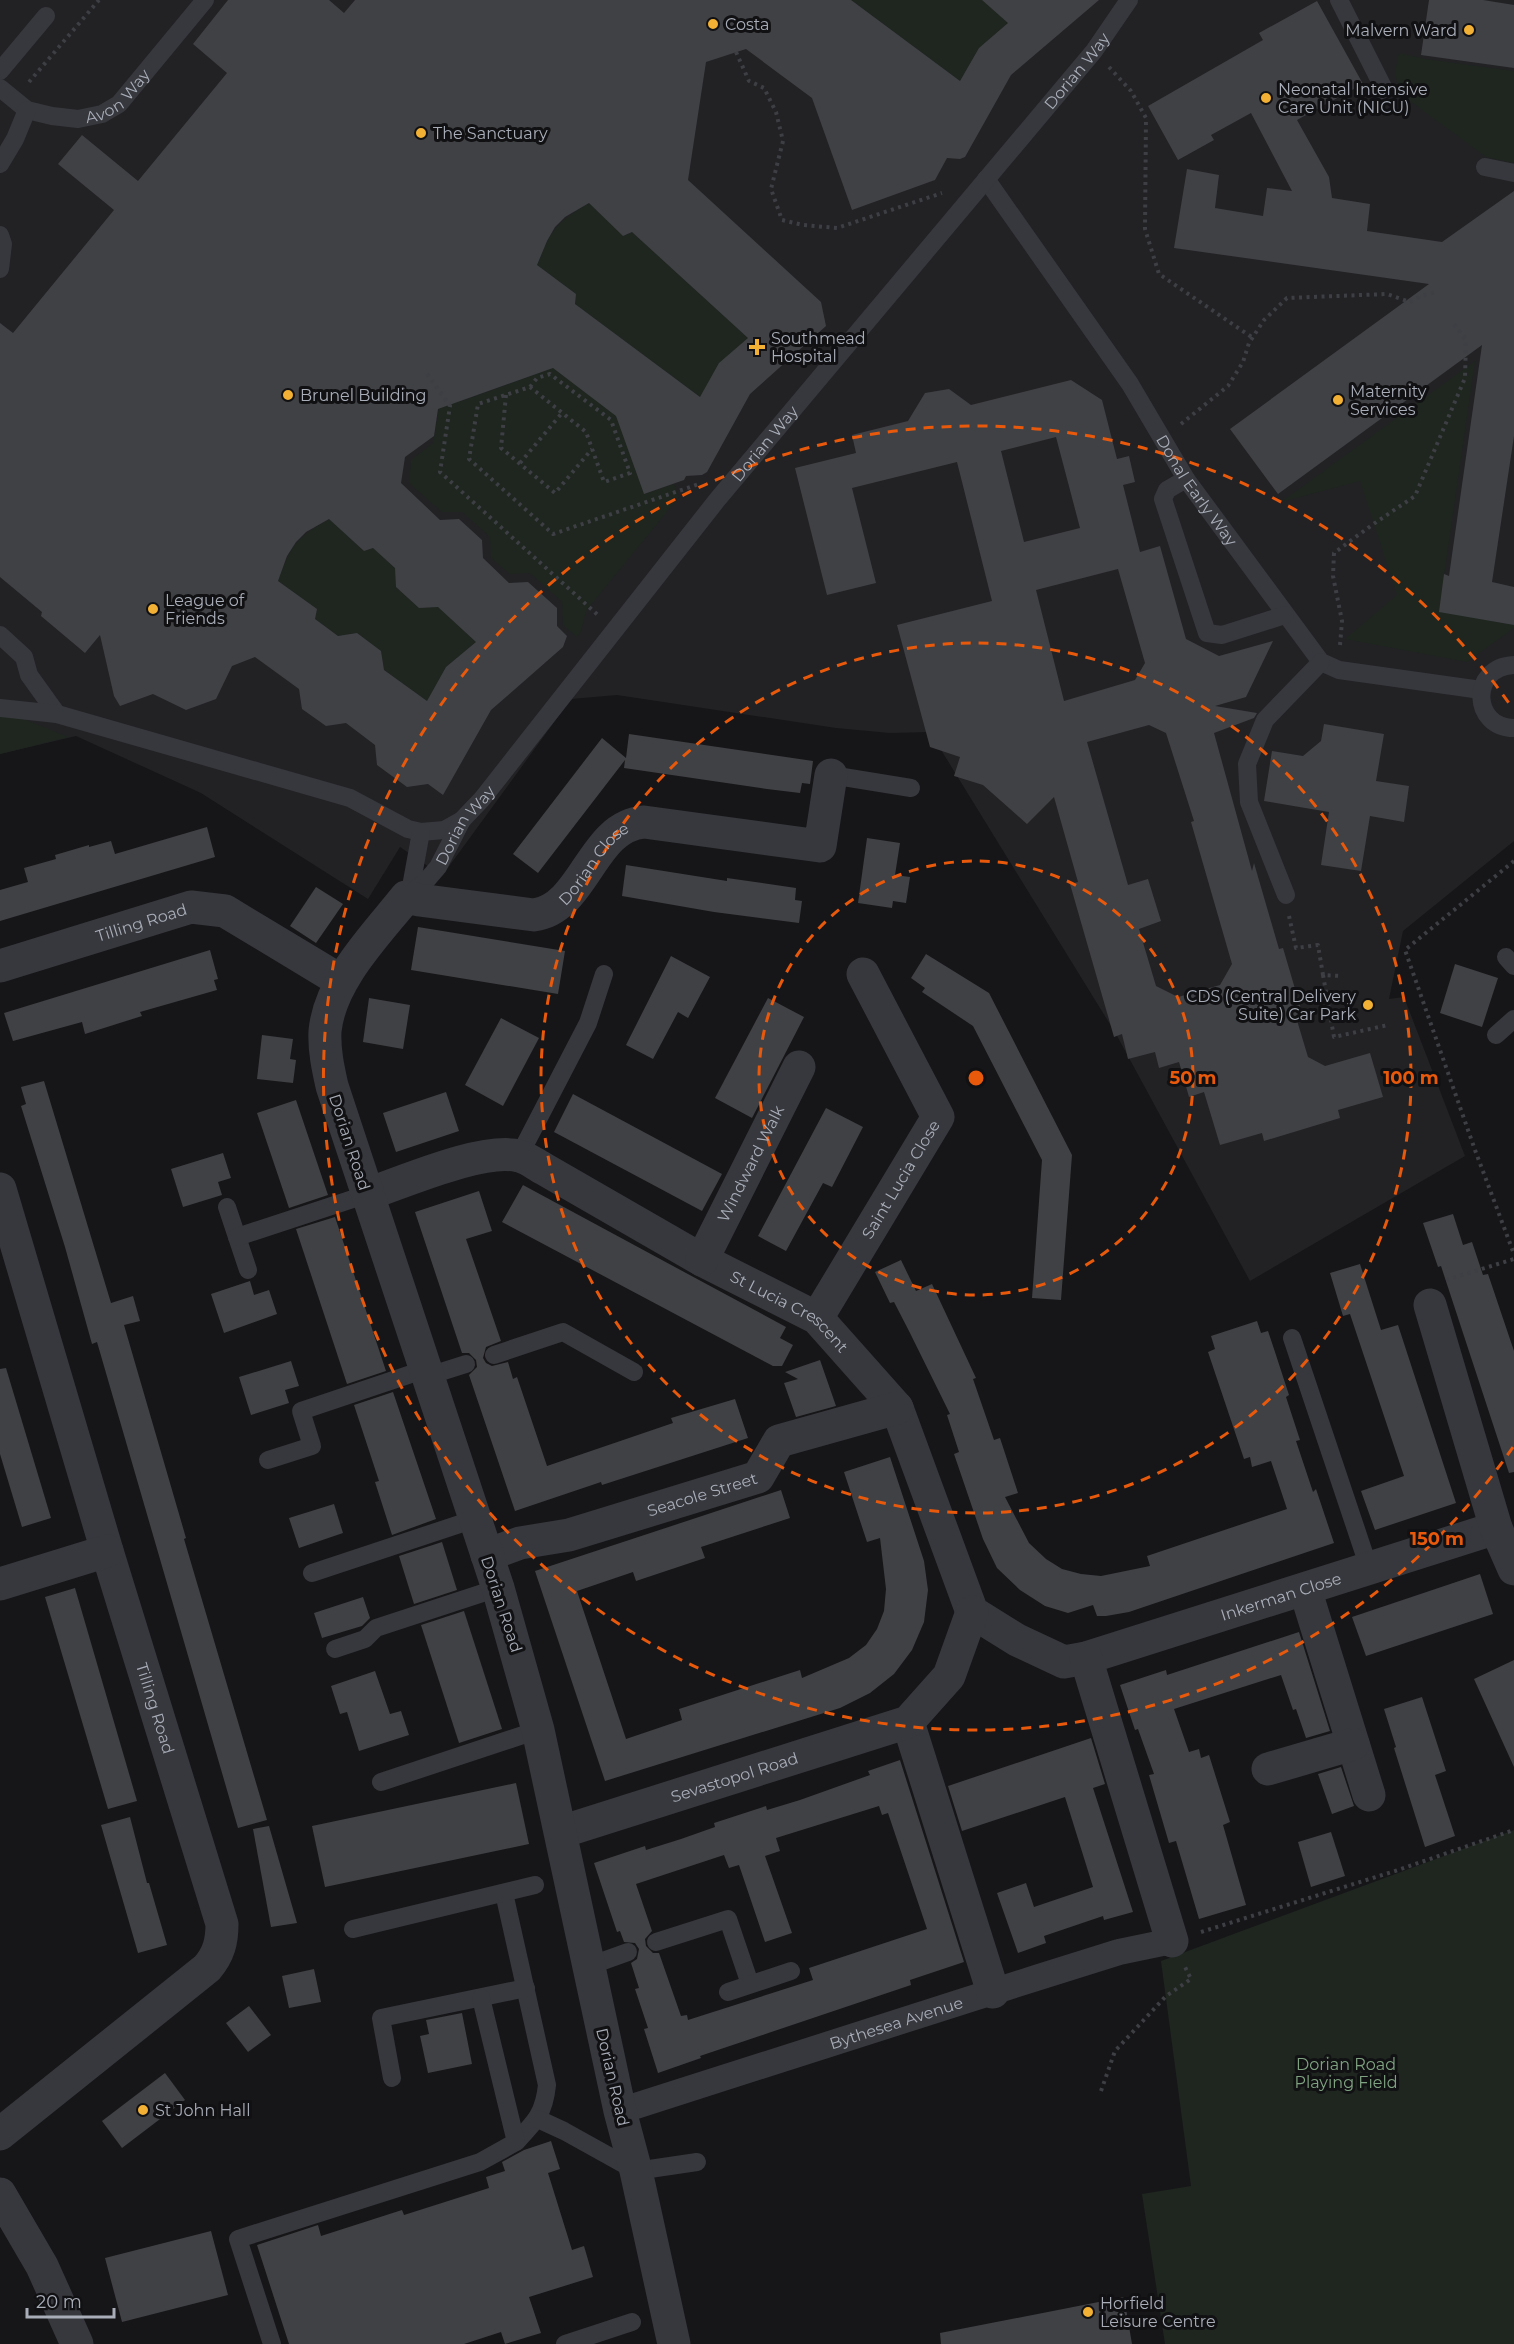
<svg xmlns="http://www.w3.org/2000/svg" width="1514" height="2344" viewBox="0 0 1514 2344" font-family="Montserrat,sans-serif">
  <rect width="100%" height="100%" fill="#161618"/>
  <path fill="#222225" d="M0,0H1514V841L1403,931L1389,999L1404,997L1465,1156L1250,1281L1116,1034L930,732L890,733L836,728L617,695L571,699L442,876L400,847L368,899L201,793L76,736L0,754Z"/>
  <g fill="#1e261f">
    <path d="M851,0H982L1008,23L979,48L960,81Z"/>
    <path d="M1399,53L1425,59L1514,71V163L1486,157L1410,101L1398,88L1395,72Z"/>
    <path d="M589,203L623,236L632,232L748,338L700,397L575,304L576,294L537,265C551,229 556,223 589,203Z"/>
    <path d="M1475,361L1439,611L1514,625V628L1467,662L1345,639L1397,595L1360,481L1281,502Z"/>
    <path d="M553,368L616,416L644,494L674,484L679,497L586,611L581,631L577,637L563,625L562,602L530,573L510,574L491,558L490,537L462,512H442L409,483L411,460L433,443L439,407L437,371L459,402Z"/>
    <path d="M329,519L364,551L373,548L395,568L396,587L419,608L438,607L476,642L446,667L427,701L384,670L381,651L357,633L338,636L315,619L317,609L278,581C291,545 296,538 329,519Z"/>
    <path d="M0,710L69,737L0,754Z"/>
    <path d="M1514,1830V2344H1165L1142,2194L1191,2186L1161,1961Z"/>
  </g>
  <g fill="#404145" fill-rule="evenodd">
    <path d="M228,0H329L344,13L355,0H851L960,81L979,48L1008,23L982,0H1099L1011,75L965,157L960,159L947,158L935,180L852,210L812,98L746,49L706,62L688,180L821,302L826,326L750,394L707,472L702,475L686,476L684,480L644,494L616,416L553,368L438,409L434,436L405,457L401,483L440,520L459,519L482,540L483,558L509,583L528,582L557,608V626L567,636L563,647L491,710L443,795L428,784L407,787L377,765L375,745L346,723L326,726L302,709L299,689L255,657L232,666L216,699L186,710L153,694L120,706L114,696L100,635L85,653L41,616L42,612L0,577V323L13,333L114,210L58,164L82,135L138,181L227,73L193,44ZM589,203L623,236L632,232L748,338L719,363L700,397L575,304L576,294L537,265L547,241L555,227L565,217ZM329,519L364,551L373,548L395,568L396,587L419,608L438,607L476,642L446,667L427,701L384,670L381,651L357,633L338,636L315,619L317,609L278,581L287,556L296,542L306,532Z"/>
    <path d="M1429,0H1483L1514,5V68L1421,55Z"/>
    <path d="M1317,1L1363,84L1297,120L1329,177L1332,198L1370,204L1367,231L1442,242L1514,191V436L1492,582L1514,587V625L1439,612L1444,574L1449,576L1482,345L1278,494L1230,429L1429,284L1174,248L1187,169L1219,175L1215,208L1263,216L1267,188L1292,191L1251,113L1211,135L1214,140L1178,160L1148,106L1263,40L1259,33Z"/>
    <path d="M1071,380L1102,400L1117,459L1129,456L1135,482L1123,485L1140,552L1160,546L1186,639L1219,656L1273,641L1246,697L1215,706L1257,713L1254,718L1214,733L1252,871L1254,863L1279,949L1283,948L1303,1016L1296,1017L1308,1057L1325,1066L1370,1053L1383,1097L1338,1110L1340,1118L1264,1141L1262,1133L1220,1145L1204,1092L1189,1097L1179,1062L1159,1068L1155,1052L1128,1059L1122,1034L1114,1037L1070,884L1078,882L1054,797L1027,824L983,785L954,776L960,757L930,747L897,625L992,601L957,462L852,488L876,583L827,595L795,468L856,453L852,435L908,421L925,393L949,389L971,405ZM1056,437L1080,528L1024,542L1001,451ZM1118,569L1145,663L1135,680L1064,701L1036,590ZM1149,725L1166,733L1194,821L1191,822L1232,964L1220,985L1178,997L1156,986L1139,929L1161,921L1148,879L1128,885L1087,742Z"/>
    <path d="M1324,724L1384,734L1376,781L1409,786L1404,822L1370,816L1361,871L1321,865L1329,812L1264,801L1272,751L1303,756L1321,741Z"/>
    <path d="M629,734L813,761L810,784L802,783L800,793L767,789L624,768L625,760L538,873L513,854L602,738L626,758Z"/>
    <path d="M207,827L215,857L0,921V890L28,882L24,868L56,859L55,855L89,845V847L111,841L115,854Z"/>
    <path d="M867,838L900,843L895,875L910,877L906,903L893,901L892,908L858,903Z"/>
    <path d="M626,865L727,881V878L796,888L795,900L802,901L799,923L714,912L622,896Z"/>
    <path d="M316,887L343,904L316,943L290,926Z"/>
    <path d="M418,927L565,951L558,994L411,970Z"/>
    <path d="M210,950L218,979L214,980L217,990L140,1012L142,1016L85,1034L82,1022L13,1041L4,1013Z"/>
    <path d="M926,954L989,993L1072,1155L1061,1300L1032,1298L1042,1160L973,1026L922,992L925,988L911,978Z"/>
    <path d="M671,956L710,977L688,1018L678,1012L653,1059L626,1045Z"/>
    <path d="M1455,964L1498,978L1482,1027L1440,1013Z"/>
    <path d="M369,998L410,1005L403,1049L363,1042Z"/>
    <path d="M768,998L804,1017L752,1118L715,1098Z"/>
    <path d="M501,1018L539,1038L503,1106L465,1085Z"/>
    <path d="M262,1035L293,1039L290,1059L296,1060L293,1083L257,1079Z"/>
    <path d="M44,1081L111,1303L133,1296L140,1321L124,1325L186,1538L184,1539L267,1820L238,1828L97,1342L92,1344L65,1247L21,1106L26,1104L21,1087Z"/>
    <path d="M446,1092L459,1131L396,1152L383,1113Z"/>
    <path d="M573,1094L722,1174L702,1211L554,1132Z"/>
    <path d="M296,1100L328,1195L289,1208L257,1113Z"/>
    <path d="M826,1108L863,1127L832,1187L823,1183L786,1251L758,1236Z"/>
    <path d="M223,1153L231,1178L218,1182L222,1195L183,1207L171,1169Z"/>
    <path d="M523,1185L786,1327L780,1338L793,1345L782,1366H773L502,1222Z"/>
    <path d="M479,1191L492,1231L466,1239L501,1341L486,1347L483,1358L486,1363L492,1366L508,1362L513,1379L517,1377L547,1466L673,1423L671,1418L735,1399L748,1438L602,1485L601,1482L515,1511L469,1375L477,1367L476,1360L469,1353H462L415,1212Z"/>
    <path d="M1453,1214L1463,1245L1472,1242L1483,1275L1488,1274L1514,1351V1472L1509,1473L1441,1266L1438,1267L1423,1223Z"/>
    <path d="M335,1217L386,1371L347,1384L296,1229Z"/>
    <path d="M901,1260L916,1291L932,1284L976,1378L973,1379L994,1440L1000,1438L1018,1493L1005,1497L1029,1543L1046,1559L1062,1569L1081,1574L1101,1576L1150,1566L1147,1556L1287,1509L1271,1461L1252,1467L1250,1457L1244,1459L1208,1352L1215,1349L1211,1336L1257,1321L1261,1333L1268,1331L1275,1352L1289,1395L1286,1397L1300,1440L1296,1441L1313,1492L1316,1489L1334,1543L1129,1612L1106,1616H1097L1093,1605L1068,1613L1045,1606L1020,1590L997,1568L983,1539L954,1454L959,1452L947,1415L950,1414L909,1331L894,1302L890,1303L875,1272Z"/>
    <path d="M1360,1264L1381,1330L1398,1325L1456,1503L1375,1530L1361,1491L1404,1476L1350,1314L1343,1316L1330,1273Z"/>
    <path d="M250,1281L254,1295L269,1290L277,1314L224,1333L211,1294Z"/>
    <path d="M820,1360L836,1406L796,1417L784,1383L798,1379L785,1372Z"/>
    <path d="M291,1361L299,1386L285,1390L289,1403L251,1415L239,1377Z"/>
    <path d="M6,1368L51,1518L22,1527L0,1454V1369Z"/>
    <path d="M393,1392L436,1519L392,1535L375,1482L379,1481L354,1405Z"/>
    <path d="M890,1457L924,1561L928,1590L924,1622L912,1650L894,1674L870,1693L840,1708L605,1781L535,1571L781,1490L790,1518L701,1547L705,1558L636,1581L633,1572L577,1591L626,1739L682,1720L679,1709L800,1670L802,1678L849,1658L866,1645L877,1629L884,1611L886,1589L880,1538L867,1542L844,1472Z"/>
    <path d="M334,1504L343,1533L299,1548L289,1518Z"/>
    <path d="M442,1542L457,1590L414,1604L399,1556Z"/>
    <path d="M1480,1574L1493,1614L1366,1656L1352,1617Z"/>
    <path d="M75,1588L137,1801L108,1809L45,1597Z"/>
    <path d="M363,1597L370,1618L362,1626L322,1638L314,1613Z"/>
    <path d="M464,1611L502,1729L459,1743L421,1625Z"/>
    <path d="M1299,1632L1330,1731L1306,1738L1296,1709L1293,1710L1281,1675L1174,1709L1189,1752L1199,1749L1201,1758L1209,1755L1230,1822L1223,1825L1246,1905L1199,1919L1176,1841L1169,1843L1149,1775L1154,1774L1138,1729L1135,1730L1120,1685L1166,1670L1167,1675Z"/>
    <path d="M1514,1660V1767L1474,1679Z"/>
    <path d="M375,1671L390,1714L401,1711L409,1735L359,1751L347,1712L340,1714L331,1686Z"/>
    <path d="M1422,1697L1446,1771L1435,1775L1455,1836L1425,1847L1394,1748L1396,1747L1384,1709Z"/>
    <path d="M1091,1738L1105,1784L1093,1788L1133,1912L1104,1920L1103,1916L1044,1936L1046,1943L1018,1953L997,1893L1026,1883L1034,1907L1093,1887L1065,1797L962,1831L948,1786Z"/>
    <path d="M900,1760L964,1962L910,1980L911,1985L700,2056L701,2058L658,2073L644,2029L648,2028L635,1989L639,1988L631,1963L637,1959L639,1949L635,1943L624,1942L620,1931L617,1932L594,1863L645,1846L646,1850L681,1839L715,1827L714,1823L766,1806L767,1810L800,1800L870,1775L868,1771ZM879,1806L882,1815L888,1813L927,1929L809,1968L813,1980L688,2020L687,2015L681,2016L659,1953H653L646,1946L645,1939L652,1931L636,1884L724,1855L729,1868L739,1865L765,1942L792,1933L765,1856L780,1851L776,1838Z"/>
    <path d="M1341,1767L1354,1806L1332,1814L1318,1774Z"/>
    <path d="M516,1783L529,1844L325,1887L312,1826Z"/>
    <path d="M130,1817L147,1883H149L167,1945L138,1953L101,1825Z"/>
    <path d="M269,1826L297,1923L271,1927L253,1829Z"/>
    <path d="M1331,1832L1345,1876L1311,1887L1298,1842Z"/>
    <path d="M314,1969L321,2002L289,2008L282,1976Z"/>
    <path d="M249,2006L271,2035L248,2052L226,2023Z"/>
    <path d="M462,2013L472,2064L428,2073L420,2036L429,2034L426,2020Z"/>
    <path d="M165,2073L185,2100L122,2148L102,2121Z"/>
    <path d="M551,2141L560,2169L548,2173L572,2250L584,2246L593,2277L529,2297L541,2333L505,2344L501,2332L464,2344H289L257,2245L318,2225L321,2236L402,2210L404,2215L489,2188L486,2177L505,2171L502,2162L524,2150Z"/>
    <path d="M211,2231L228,2295L122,2322L105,2258Z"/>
    <path d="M1124,2297L1132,2344H941L940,2333Z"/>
  </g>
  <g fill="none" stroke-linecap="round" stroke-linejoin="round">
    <g stroke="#3d3f44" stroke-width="4" stroke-dasharray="3 4.5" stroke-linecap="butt">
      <path d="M736,52L749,81L764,88L776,112L783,141L771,189L782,220L803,225L837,228L942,193"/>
      <path d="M1109,67L1131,91L1146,118L1145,229L1159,274L1253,338"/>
      <path d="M29,82L99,0"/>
      <path d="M427,374L450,406L440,472L599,616"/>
      <path d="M530,387L537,378L550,374L611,420L630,473L604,482L586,432L530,387L478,404L469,459L553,534L699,484"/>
      <path d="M506,395L501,448L555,493L592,449"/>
      <path d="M1181,424L1228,386L1243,362L1249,343L1264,320L1287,298L1387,294L1410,302L1421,296L1436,292"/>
      <path d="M520,463L562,413"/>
      <path d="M1340,645L1342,621L1333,576L1334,553L1372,525L1415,496L1465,378L1466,340L1454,324"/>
      <path d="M1514,861L1405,950L1475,1150L1514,1254"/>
      <path d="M1289,916L1296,948L1318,945L1323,975L1341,976"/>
      <path d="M1323,975L1334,1037L1388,1025"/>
      <path d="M1446,1280L1514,1259"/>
      <path d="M1201,1932L1395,1871L1514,1830"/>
      <path d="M1101,2091L1115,2051L1166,1996L1191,1979L1185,1967"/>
    </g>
    <g stroke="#37383d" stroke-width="18">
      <path d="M1339,0L1385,91"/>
      <path d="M0,71L46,16"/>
      <path id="s1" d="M0,88L27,110L52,116L78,119L102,114L119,104L205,0"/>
      <path d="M0,164L15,139L27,110"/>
      <path d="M1485,167L1514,173"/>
      <path id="s2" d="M986,179L1130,384L1186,479L1321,662L1339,670L1481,690"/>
      <path d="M0,235L3,244L0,269"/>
      <path d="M1186,479L1167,490L1163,499L1207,633L1222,635L1285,615"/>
      <path d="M0,635L24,657L29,675L57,714"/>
      <path d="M1514,665C1469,667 1472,728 1514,728"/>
      <path d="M0,708L57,714L350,798L408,829L421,832L444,830L462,820"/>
      <path d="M831,775L911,788"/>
      <path d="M410,892L421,832"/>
      <path d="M1286,895L1249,802L1247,764L1265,720L1321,662"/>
      <path id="s3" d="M406,897L426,881L438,867L462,820L482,799L717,500L1094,51L1129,0"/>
      <path d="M1506,957L1514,966"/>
      <path d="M1496,1035L1514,1019"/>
      <path d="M519,1156L588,1023L604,974"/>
      <path d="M227,1207L248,1270"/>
      <path d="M237,1237L368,1194"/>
      <path d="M1292,1338L1369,1568"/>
      <path d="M494,1355L563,1332L634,1372"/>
      <path d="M428,1376L466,1364"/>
      <path d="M268,1460L312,1446L301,1411L426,1369"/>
      <path d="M312,1573L475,1519"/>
      <path d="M335,1649L365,1639L376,1628L498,1588"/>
      <path d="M381,1782L538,1730"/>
      <path d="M504,1893L547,2085C544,2114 535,2122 516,2142"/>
      <path d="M353,1929L535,1885"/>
      <path d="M656,1942L728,1919L750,1984"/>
      <path d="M589,1966L628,1952"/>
      <path d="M728,1992L791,1971"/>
      <path d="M392,2078L381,2018L526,1988"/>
      <path d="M538,2119L564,2131L636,2171L697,2162"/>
      <path d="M272,2344L238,2239L480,2162L516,2142L481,1998"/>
      <path d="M565,2344L632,2322"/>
    </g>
    <path stroke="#37383d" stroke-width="26" id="s4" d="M620,2111L1036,1978L1119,1952L1172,1941"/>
    <g stroke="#37383d" stroke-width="33">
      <path id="s5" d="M0,966L191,907L225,911L341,981"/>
      <path id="s6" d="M0,1189L107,1551L222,1924C222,1941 219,1954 207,1968L0,2134"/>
      <path id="s7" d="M368,1194C404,1182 483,1147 519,1156C528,1158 536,1165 544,1169L702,1260L817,1318L897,1408L972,1612L1017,1640L1064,1662L1086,1658L1496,1528"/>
      <path id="s8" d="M702,1260L799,1067"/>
      <path d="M1430,1305L1496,1528L1514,1569"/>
      <path id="s9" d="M817,1318L938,1117L863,974"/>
      <path id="s10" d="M487,1555L520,1543L569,1535L758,1477L779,1441L897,1408"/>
      <path d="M0,1584L107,1551"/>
      <path d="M1305,1589L1369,1795"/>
      <path d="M1086,1658L1172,1941"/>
      <path d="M908,1722L993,1992"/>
      <path d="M1268,1769L1353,1744"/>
      <path id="s11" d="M561,1832L908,1722L949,1676L972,1612"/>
      <path d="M0,2194L42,2266L77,2344"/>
      <path id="s12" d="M674,2344L636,2171L620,2111L538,1730L498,1588L332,1086C328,1068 324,1050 325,1031C330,980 376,935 406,897L419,900L534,915C585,908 591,826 644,822L820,846L831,775"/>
    </g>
  </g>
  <g fill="none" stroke="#e8590c" stroke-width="3" stroke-dasharray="10 8">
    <circle cx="976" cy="1078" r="217"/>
    <circle cx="976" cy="1078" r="435"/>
    <path d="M1513 1447A652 652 0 1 1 1513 709"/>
  </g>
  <g fill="#f2b134" stroke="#111113" stroke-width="2">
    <circle cx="713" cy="24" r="6"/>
    <circle cx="1469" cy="30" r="6"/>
    <circle cx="1266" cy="98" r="6"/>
    <circle cx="421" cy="133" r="6"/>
    <path d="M754 338h6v6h6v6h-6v6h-6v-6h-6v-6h6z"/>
    <circle cx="288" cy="395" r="6"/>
    <circle cx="1338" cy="400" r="6"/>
    <circle cx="153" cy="609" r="6"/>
    <circle cx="1368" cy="1005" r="6"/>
    <circle cx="143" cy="2110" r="6"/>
    <circle cx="1088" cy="2312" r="6"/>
  </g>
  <g text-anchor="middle" stroke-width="6" stroke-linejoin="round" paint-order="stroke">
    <g font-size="16" fill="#a8adb8" stroke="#111113" text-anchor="start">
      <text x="725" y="30">Costa</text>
      <text x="1457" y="36" text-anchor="end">Malvern Ward</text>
      <text x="1278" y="95">Neonatal Intensive<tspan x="1278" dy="18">Care Unit (NICU)</tspan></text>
      <text x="433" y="139">The Sanctuary</text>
      <text x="771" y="344">Southmead<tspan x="771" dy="18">Hospital</tspan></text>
      <text x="1350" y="397">Maternity<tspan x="1350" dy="18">Services</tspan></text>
      <text x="300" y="401">Brunel Building</text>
      <text x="165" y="606">League of<tspan x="165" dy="18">Friends</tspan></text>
      <text x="1356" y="1002" text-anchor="end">CDS (Central Delivery<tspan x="1356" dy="18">Suite) Car Park</tspan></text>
      <text x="155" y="2116">St John Hall</text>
      <text x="1100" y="2309">Horfield<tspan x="1100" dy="18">Leisure Centre</tspan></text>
    </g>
    <g font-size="16" fill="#a8adb8" stroke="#111113">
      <text dy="6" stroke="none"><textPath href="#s3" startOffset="1066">Dorian Way</textPath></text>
      <text dy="6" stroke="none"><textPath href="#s1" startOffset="134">Avon Way</textPath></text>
      <text dy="6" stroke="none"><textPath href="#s3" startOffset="580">Dorian Way</textPath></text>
      <text dy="6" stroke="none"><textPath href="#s2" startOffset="376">Donal Early Way</textPath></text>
      <text dy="6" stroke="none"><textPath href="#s3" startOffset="94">Dorian Way</textPath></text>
      <text dy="6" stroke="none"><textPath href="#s12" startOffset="1730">Dorian Close</textPath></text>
      <text dy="6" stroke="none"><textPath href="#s5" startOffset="148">Tilling Road</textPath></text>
      <text transform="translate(350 1142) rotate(72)" y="6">Dorian Road</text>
      <text dy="6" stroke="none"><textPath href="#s8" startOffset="108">Windward Walk</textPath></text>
      <text dy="6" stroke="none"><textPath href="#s9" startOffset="162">Saint Lucia Close</textPath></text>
      <text dy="6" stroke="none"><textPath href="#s7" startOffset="470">St Lucia Crescent</textPath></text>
      <text dy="6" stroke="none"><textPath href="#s10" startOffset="224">Seacole Street</textPath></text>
      <text dy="6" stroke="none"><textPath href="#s7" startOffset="1166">Inkerman Close</textPath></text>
      <text transform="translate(502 1604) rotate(72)" y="6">Dorian Road</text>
      <text dy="6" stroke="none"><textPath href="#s6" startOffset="542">Tilling Road</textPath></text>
      <text dy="6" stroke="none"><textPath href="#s11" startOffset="182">Sevastopol Road</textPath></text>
      <text dy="6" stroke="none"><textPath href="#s4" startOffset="290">Bythesea Avenue</textPath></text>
      <text transform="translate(613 2077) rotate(77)" y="6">Dorian Road</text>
    </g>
    <g font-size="16" fill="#7fa381" stroke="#111113">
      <text x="1346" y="2070">Dorian Road<tspan x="1346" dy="18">Playing Field</tspan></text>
    </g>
  </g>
  <circle cx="976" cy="1078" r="9" fill="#e8590c" stroke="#111113" stroke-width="3"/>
  <g font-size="18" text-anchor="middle" font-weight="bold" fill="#e8590c" stroke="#111113" stroke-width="6" stroke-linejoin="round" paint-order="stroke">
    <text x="1193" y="1084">50 m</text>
    <text x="1411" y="1084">100 m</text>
    <text x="1437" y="1545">150 m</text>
  </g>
  <path d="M27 2308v9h87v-9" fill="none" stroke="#a8adb8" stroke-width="3"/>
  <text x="36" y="2308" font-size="18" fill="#a8adb8" stroke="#111113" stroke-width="4.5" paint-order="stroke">20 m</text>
</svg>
